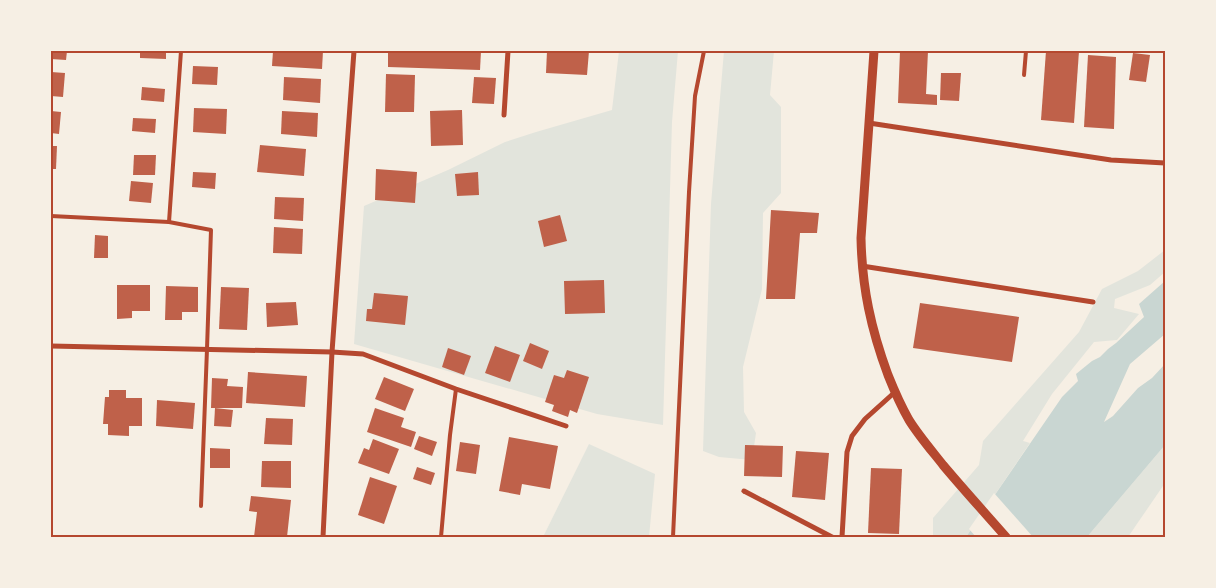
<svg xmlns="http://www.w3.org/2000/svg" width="1216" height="588" viewBox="0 0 1216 588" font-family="Bitter,serif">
  <rect width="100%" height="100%" fill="#f6efe4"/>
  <g fill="#e2e4dc">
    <path d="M619,51H678L672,122L663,425L597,414L354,344L364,206L448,170L505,142L536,132L612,110Z"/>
    <path d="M724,51H774L770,95L781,107V193L763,213L762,289L743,367L744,412L756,433L752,460L719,457L703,451L711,204Z"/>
    <path d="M1165,250V272L1150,285L1115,299L1114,308L1139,314L1117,340L1094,342L1052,394L1023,441L1030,443L966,537H933V518L979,465L983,441L1079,332L1102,289L1138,271Z"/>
    <path d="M589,444L655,474L649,537H543Z"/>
    <path d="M1165,445V483L1128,537H1087Z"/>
  </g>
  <path fill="#c9d6d2" d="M1165,281V334L1130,364L1104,422L1113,416L1138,388L1152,378L1165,364V445L1087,537H966L1062,397L1078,381L1076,374L1092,361L1100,357L1108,349L1116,343L1144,317L1139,304Z"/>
  <path fill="#f6efe4" d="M994,493L1033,537H976L969,529Z"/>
  <g fill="#bf614a">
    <path d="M51,51H67L66,60L51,59Z"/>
    <path d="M140,51H166V59L140,58Z"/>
    <path d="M273,51H323L322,69L272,66Z"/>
    <path d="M388,51H481L480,70L388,67Z"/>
    <path d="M547,51H589L587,75L546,73Z"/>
    <path d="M900,51H928L926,94L937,95V105L898,103Z"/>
    <path d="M1046,51H1079L1074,123L1041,120Z"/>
    <path d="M1133,53L1150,55L1146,82L1129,80Z"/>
    <path d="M1088,55L1116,57L1114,129L1084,127Z"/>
    <path d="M193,66L218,67L217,85L192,84Z"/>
    <path d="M51,72L65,73L63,97L51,96Z"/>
    <path d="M941,73H961L959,101L940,100Z"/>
    <path d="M386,74L415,75L414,112H385Z"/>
    <path d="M284,77L321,79L320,103L283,100Z"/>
    <path d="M474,77L496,78L494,104L472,103Z"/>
    <path d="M142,87L165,89L164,102L141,100Z"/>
    <path d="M194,108L227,109L226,134L193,132Z"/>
    <path d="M462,110L463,145L431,146L430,111Z"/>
    <path d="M51,111L61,112L59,134L51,133Z"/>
    <path d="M282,111L318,113L317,137L281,134Z"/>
    <path d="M133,118L156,119L155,133L132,131Z"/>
    <path d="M260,145L306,149L304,176L257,172Z"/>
    <path d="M51,146H57L56,169H51Z"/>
    <path d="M134,155H156L155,175H133Z"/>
    <path d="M376,169L417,172L415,203L375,200Z"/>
    <path d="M193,172L216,173L215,189L192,187Z"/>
    <path d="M478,172L479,195L457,196L455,174Z"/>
    <path d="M131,181L153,183L151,203L129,201Z"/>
    <path d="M275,197L304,198L303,221L274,219Z"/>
    <path d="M771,210L819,213L817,233H800L795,299H766Z"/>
    <path d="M560,215L567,241L544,247L538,221Z"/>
    <path d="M274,227L303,229L302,254L273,253Z"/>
    <path d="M95,235L108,236V258H94Z"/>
    <path d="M604,280L605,313L565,314L564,281Z"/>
    <path d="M117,285H150V311H132V318L117,319Z"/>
    <path d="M166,286L198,287V312H182V320H165Z"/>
    <path d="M221,287L249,288L247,330L219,329Z"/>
    <path d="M374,293L408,296L405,325L366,321L367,309H372Z"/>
    <path d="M296,302L298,325L267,327L266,303Z"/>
    <path d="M920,303L1019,317L1012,362L913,348Z"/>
    <path d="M530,343L549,351L542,369L523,361Z"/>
    <path d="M495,346L520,355L510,382L485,373Z"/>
    <path d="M448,348L471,356L464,375L442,367Z"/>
    <path d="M567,370L589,377L577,413L570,410L568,417L552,411L554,405L545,402L554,375L564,378Z"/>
    <path d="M248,372L307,376L305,407L246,403Z"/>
    <path d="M384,377L414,389L405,411L375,399Z"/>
    <path d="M212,378L228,379L227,386L243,387L242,408H211Z"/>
    <path d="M109,390H126V398H142V426H129V436L108,435V424H103L105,397H109Z"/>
    <path d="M157,400L195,403L193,429L156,426Z"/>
    <path d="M215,408L233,410L231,427L214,426Z"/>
    <path d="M375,408L404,418L401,427L416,432L411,447L367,432Z"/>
    <path d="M266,418L293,419L292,445L264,444Z"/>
    <path d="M419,436L437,442L432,456L414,449Z"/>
    <path d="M509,437L558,446L550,489L522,484L520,495L499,491Z"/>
    <path d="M373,439L399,449L389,474L358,463L364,448L369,450Z"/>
    <path d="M460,442L480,445L476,474L456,471Z"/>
    <path d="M745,445L783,446L782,477L744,476Z"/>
    <path d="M210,448L230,449V468H210Z"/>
    <path d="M796,451L829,453L825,500L792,497Z"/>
    <path d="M262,461H291V488L261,487Z"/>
    <path d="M417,467L435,473L431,485L413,479Z"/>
    <path d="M871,468L902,469L899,534L868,533Z"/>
    <path d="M370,477L397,486L384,524L358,515Z"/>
    <path d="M251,496L291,500L287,537H254L257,512L249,511Z"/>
  </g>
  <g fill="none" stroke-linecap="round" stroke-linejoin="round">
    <g stroke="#b5482f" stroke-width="4">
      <path d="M1024,75L1026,51"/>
      <path d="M51,216L169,222L211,230L207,349L201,506"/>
      <path d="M169,222L181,51"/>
      <path d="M441,537L450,435L456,389"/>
      <path d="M673,537L689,192L695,96L704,51"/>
    </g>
    <g stroke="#b5482f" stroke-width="5">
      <path d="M504,115L508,51"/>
      <path d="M869,123L1111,160L1165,163"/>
      <path d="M862,266L1093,302"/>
      <path d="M51,346L332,352L363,354L456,389L566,426"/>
      <path d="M744,491L832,537"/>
      <path d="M323,537L332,352L354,51"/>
      <path d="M842,537L847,452L852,436L865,419L895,392"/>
    </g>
    <path stroke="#b5482f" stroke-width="9" d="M874,51L861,238C862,288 871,329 888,375C894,390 901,406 909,420C919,436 932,451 943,465C964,490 985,513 1006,537"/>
  </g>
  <rect width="1216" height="588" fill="none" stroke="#f6efe4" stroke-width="105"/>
  <rect x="52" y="52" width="1112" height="484" fill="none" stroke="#b5482f" stroke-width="2"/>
</svg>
